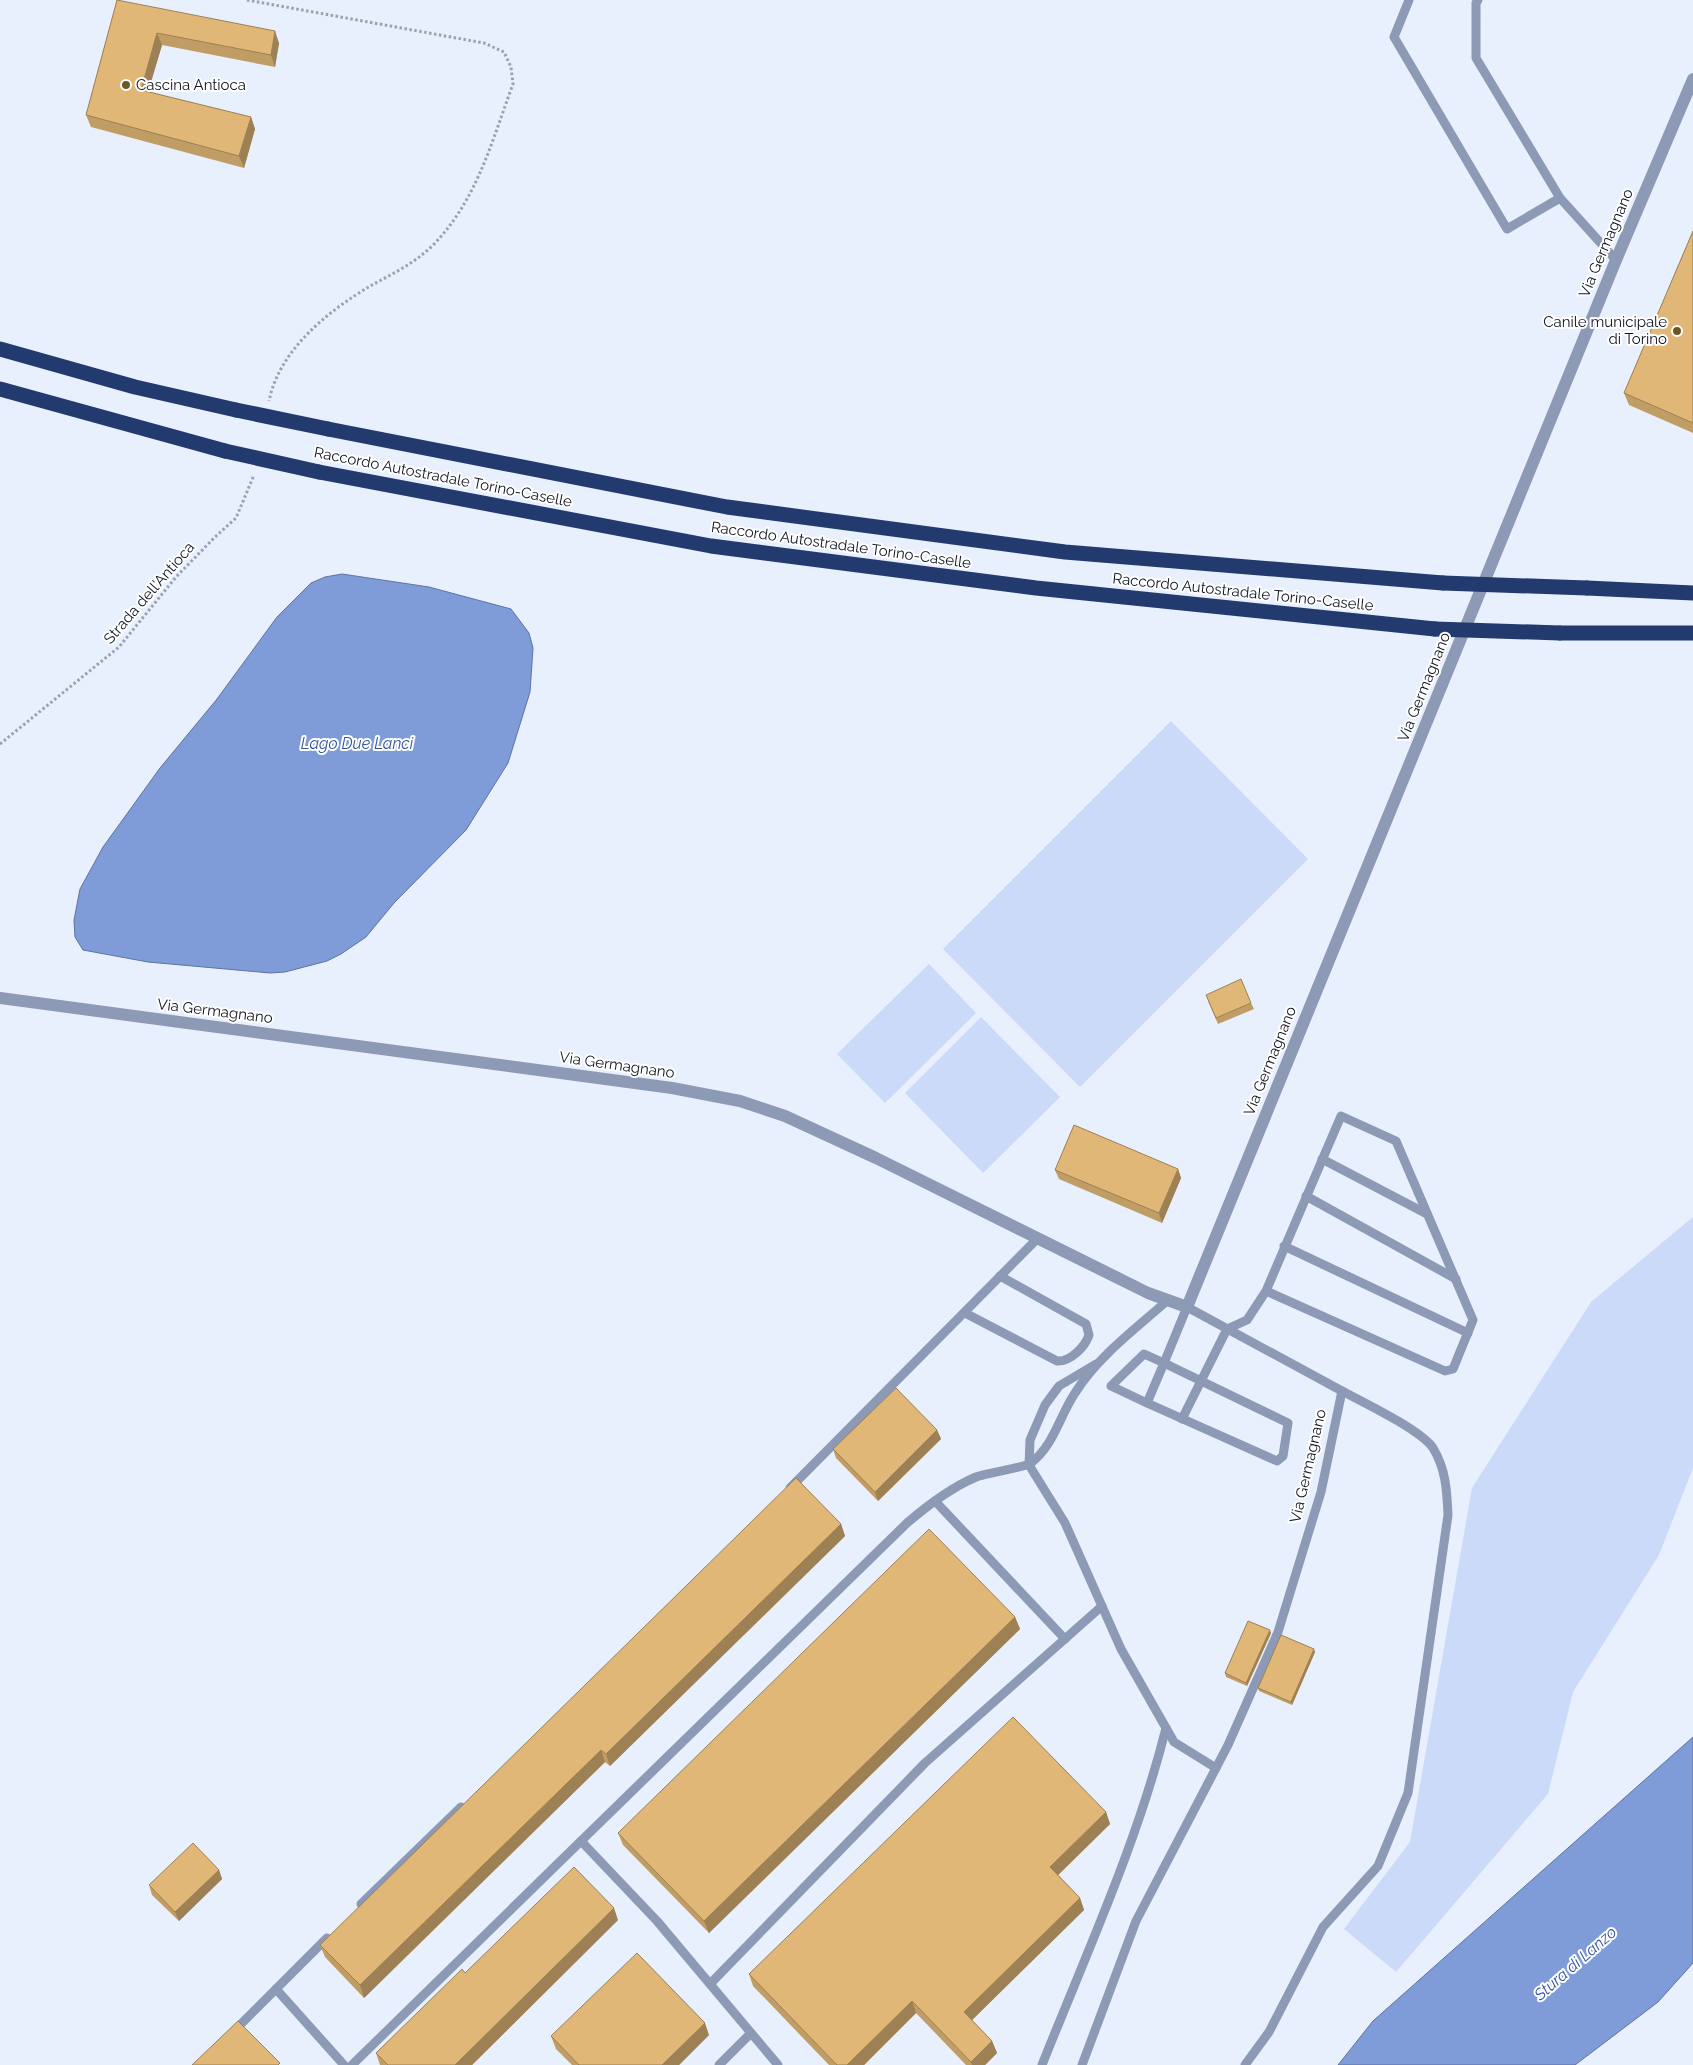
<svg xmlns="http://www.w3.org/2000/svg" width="1693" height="2065" viewBox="0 0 1693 2065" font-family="Raleway,sans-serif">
  <rect width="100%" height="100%" fill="#e8effd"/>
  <g fill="#cbdaf9">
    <path d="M1171,721L1308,859L1080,1087L943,949Z"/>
    <path d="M929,964L976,1013L885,1103L837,1054Z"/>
    <path d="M981,1017L1060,1097L983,1173L905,1093Z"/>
    <path d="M1693,1217V1468L1659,1555L1573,1692L1548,1794L1396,1972L1344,1929L1410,1842L1472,1488L1591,1302Z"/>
  </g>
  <g fill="#7f9cd9" stroke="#5d73a2">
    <path d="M342,574L429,587L511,609L529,633L533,648L530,692L508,763L466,830L394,903L366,937L341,954L327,961L285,972L270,973L148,962L83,950L75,937L74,920L80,889L103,847L160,768L217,699L277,617L311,583L325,577Z"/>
    <path d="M1693,1737V1963L1658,2002L1575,2065H1338L1373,2021Z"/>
  </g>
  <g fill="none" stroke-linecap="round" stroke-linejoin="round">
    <g stroke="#9ba1af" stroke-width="3" stroke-dasharray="2.5 2.5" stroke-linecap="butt">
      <path d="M247,0L484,43L504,52L511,67L513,84C492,141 477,199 435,243C417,262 394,273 372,285C329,310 279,350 269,401"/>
      <path d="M0,744L119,647L176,577L215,537L236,518L254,475"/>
    </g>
    <g stroke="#8c9ab5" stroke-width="9">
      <path d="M1409,0L1394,37L1507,229L1560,198L1476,58V3L1478,0"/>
      <path d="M1560,198L1616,260"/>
      <path d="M1322,1159L1427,1214"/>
      <path d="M1306,1196L1456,1279"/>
      <path d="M1284,1246L1468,1333"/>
      <path d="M965,1313L1057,1361C1070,1362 1085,1347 1089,1335L1086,1324L1000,1276"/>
      <path d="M1164,1363L1288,1423L1283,1456L1277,1461L1147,1403Z"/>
      <path d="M1096,1364L1059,1386L1045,1405L1030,1440L1029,1465L1065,1523L1121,1649L1174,1742L1216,1768"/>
      <path d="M1182,1419L1227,1329L1247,1320L1266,1291L1341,1116L1396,1141L1473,1320L1453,1369L1445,1371L1266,1291"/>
      <path d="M790,1488L1038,1238"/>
      <path d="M935,1501L1065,1639"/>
      <path d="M361,1904L461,1807"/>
      <path d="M710,1984L925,1763L1102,1606"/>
      <path d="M276,1989L344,2065"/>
      <path d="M234,2031L327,1938"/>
      <path d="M352,2065L581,1841"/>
      <path d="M719,2065L751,2033"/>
      <path d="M778,2065L657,1921L581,1841L907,1523C928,1505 950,1488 976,1477C987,1473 1027,1467 1031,1463C1054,1445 1059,1417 1075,1393C1098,1356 1137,1328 1169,1299"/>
      <path d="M1042,2065C1086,1954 1137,1844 1166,1728"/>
      <path d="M1082,2065L1136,1921L1228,1745L1278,1632L1321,1492L1342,1391L1187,1307L1164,1363L1144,1354L1111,1386L1147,1403"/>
      <path d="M1245,2065L1269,2032L1323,1927L1378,1866L1408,1793L1448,1515C1447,1492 1446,1469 1433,1448C1421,1430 1363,1402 1342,1391"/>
    </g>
    <path stroke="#8c9ab5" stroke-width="12" d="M0,998L672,1088L740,1101L785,1116L876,1158L1148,1293L1187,1307L1616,260L1693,79"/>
    <g stroke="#223a6e" stroke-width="15">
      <path d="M0,349L135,387L236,410"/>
      <path d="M0,389L225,451"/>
      <path d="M328,429L727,507L1065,552L1443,583"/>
      <path d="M319,472L711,546L1036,588L1435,629"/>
      <path d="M1587,588L1693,593"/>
      <path d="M1560,633H1693"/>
    </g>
    <g stroke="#223a6e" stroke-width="15">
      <path d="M236,410L328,429"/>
      <path d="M225,451L319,472"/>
      <path d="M1443,583L1587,588"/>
      <path d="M1435,629L1560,633"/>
    </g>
  </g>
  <g fill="#c19d66">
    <path d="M117,0L279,43L275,67L162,45L148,92L251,117L255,129L244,168L91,127L86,115Z"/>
    <path d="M1693,231V433L1629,405L1624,393Z"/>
    <path d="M1208,1001L1251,1003L1254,1009L1218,1024Z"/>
    <path d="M1178,1169L1181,1178L1162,1223L1059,1179L1055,1170Z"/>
    <path d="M937,1430L941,1439L878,1501L836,1458L833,1449Z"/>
    <path d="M841,1524L845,1536L610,1766L605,1762L364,1998L325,1957L320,1945Z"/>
    <path d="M1015,1617L1020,1629L709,1933L623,1845L618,1833Z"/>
    <path d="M1271,1633L1247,1686L1226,1677L1225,1673Z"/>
    <path d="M1315,1652L1292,1705L1259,1691L1258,1688Z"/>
    <path d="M1106,1812L1110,1824L1058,1875L1080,1898L1084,1910L972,2020L992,2041L997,2053L985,2065H966L916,2013L864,2065H829L753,1986L749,1974Z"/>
    <path d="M219,1870L222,1879L179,1921L152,1895L149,1885Z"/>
    <path d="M618,1920L472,2065H380L376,2053L465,1973Z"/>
    <path d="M709,2035L679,2065H572L556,2049L551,2036Z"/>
  </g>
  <g fill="#9d8053">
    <path d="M275,31L279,43L275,67L271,55Z"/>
    <path d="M157,33L162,45L145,102L141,90Z"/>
    <path d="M251,117L255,129L244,168L239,156Z"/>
    <path d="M1178,1169L1181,1178L1162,1223L1159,1213Z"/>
    <path d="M937,1430L941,1439L878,1501L875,1492Z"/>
    <path d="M841,1524L845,1536L610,1766L606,1754Z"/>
    <path d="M1015,1617L1020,1629L709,1933L704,1921Z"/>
    <path d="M1270,1630L1271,1633L1247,1686L1246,1683Z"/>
    <path d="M1314,1649L1315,1652L1292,1705L1291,1702Z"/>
    <path d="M601,1750L605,1762L364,1998L360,1985Z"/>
    <path d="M1106,1812L1110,1824L1054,1879L1050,1867Z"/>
    <path d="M219,1870L222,1879L179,1921L175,1912Z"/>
    <path d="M1080,1898L1084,1910L968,2024L964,2012Z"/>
    <path d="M614,1908L618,1920L472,2065H455Z"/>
    <path d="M912,2001L916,2013L864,2065H847Z"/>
    <path d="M705,2023L709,2035L679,2065H662Z"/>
    <path d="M992,2041L997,2053L985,2065H972L971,2062Z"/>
  </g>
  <g fill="#e0b777" stroke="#9d8053">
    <path d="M117,0L275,31L271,55L157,33L141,90L251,117L239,156L86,115Z"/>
    <path d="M1693,231V423L1624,393Z"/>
    <path d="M1241,979L1251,1003L1216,1018L1206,995Z"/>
    <path d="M1074,1125L1178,1169L1159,1213L1055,1170Z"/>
    <path d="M896,1388L937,1430L875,1492L833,1449Z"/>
    <path d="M796,1478L841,1524L606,1754L601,1750L360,1985L320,1945Z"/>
    <path d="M929,1529L1015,1617L704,1921L618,1833Z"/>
    <path d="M1248,1621L1270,1630L1246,1683L1225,1673Z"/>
    <path d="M1281,1635L1314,1649L1291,1702L1258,1688Z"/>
    <path d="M1013,1717L1106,1812L1050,1867L1080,1898L964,2012L992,2041L971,2062L912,2001L847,2065H837L749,1974Z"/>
    <path d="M193,1843L219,1870L175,1912L149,1885Z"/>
    <path d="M574,1867L614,1908L455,2065H388L376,2053L462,1969L465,1973Z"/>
    <path d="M637,1953L705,2023L662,2065H579L551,2036Z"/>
    <path d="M238,2021L280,2063L278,2065H192Z"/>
  </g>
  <g fill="#705527" stroke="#fff" stroke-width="2">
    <circle cx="126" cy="85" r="5"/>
    <circle cx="1677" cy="331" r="5"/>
  </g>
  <g text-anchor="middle" stroke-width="4" stroke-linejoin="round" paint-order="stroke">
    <g font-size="15" fill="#0f1420" stroke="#fff" text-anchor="start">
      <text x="136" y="90">Cascina Antioca</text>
      <text x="1667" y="327" text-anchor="end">Canile municipale<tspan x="1667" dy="17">di Torino</tspan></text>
    </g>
    <g font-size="15" fill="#0f1420" stroke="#fff">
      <text transform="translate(1606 243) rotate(-67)" y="5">Via Germagnano</text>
      <text transform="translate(443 477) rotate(11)" y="5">Raccordo Autostradale Torino-Caselle</text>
      <text transform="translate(841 545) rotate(8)" y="5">Raccordo Autostradale Torino-Caselle</text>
      <text transform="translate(1243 592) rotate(6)" y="5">Raccordo Autostradale Torino-Caselle</text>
      <text transform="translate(149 593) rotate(-49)" y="5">Strada dell'Antioca</text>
      <text transform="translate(1424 687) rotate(-68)" y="5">Via Germagnano</text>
      <text transform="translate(215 1011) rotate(7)" y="5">Via Germagnano</text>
      <text transform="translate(1270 1061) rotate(-68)" y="5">Via Germagnano</text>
      <text transform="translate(617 1065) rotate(8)" y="5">Via Germagnano</text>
      <text transform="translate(1308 1466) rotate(-77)" y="5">Via Germagnano</text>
    </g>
    <g font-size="16" font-style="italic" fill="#33539c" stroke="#fff">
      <text x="357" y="749">Lago Due Lanci</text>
      <text transform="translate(1575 1963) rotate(-41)" y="6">Stura di Lanzo</text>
    </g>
  </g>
</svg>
